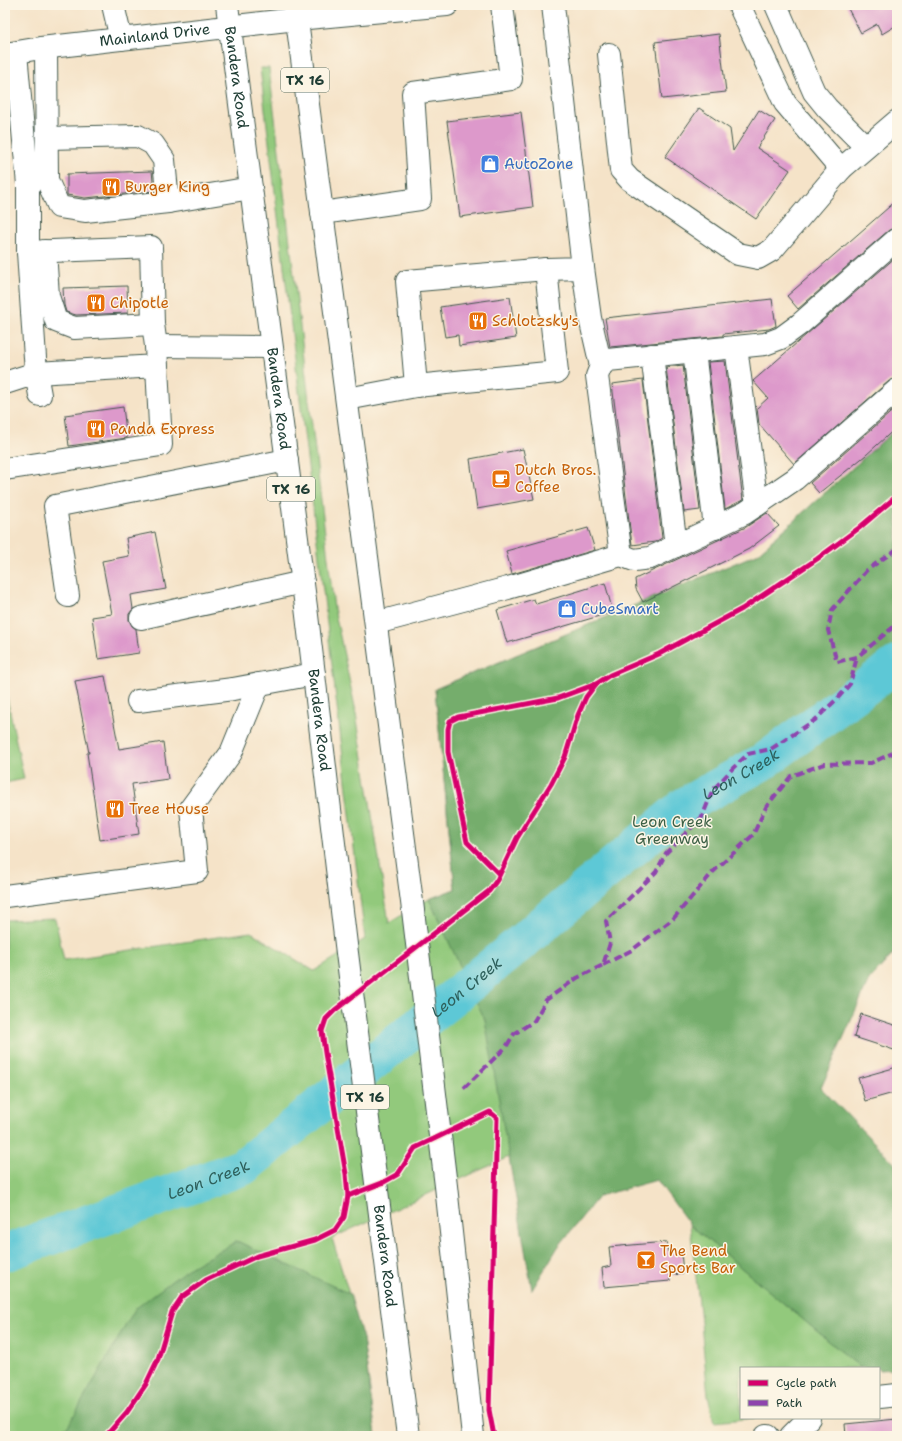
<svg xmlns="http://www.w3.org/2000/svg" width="902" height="1441" viewBox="0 0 902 1441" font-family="'Shantell Sans',sans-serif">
  <rect width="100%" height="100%" fill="#fcf5e5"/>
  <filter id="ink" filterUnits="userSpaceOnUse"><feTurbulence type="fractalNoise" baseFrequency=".025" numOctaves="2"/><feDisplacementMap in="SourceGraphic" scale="8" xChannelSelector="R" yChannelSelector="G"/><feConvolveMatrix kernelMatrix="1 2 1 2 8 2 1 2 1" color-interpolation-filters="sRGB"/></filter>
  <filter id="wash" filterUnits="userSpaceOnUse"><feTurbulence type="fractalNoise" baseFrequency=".012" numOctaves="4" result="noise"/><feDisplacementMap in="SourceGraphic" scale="16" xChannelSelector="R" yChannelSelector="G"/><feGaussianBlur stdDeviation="0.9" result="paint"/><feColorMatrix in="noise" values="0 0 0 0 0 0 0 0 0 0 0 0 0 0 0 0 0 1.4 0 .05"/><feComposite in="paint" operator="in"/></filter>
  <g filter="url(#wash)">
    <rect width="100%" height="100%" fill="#f5e3c8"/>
    <g fill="#92c97c" stroke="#588358">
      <path d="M260,68H269L334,608L355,707L389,923L429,899L455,889L435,689L757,554L897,428V950L869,980L657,1089L332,1238L363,1339L376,1436H5V920L55,918L64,960L251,932L314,971L365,939Z"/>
      <path d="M5,688L24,779L5,783Z"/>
      <path d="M690,1225L861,1368H741V1418H755L714,1422L708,1396L700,1312Z"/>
    </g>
    <g fill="#75ad6c" stroke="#4a7550">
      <path d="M897,428V949L869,980L821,1088L897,1166V1369L879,1370V1368H861L690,1225L657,1180L599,1196L558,1247L532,1290L485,1020L429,899L455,889L435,689L757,554Z"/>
      <path d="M237,1241L350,1294L363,1339L376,1436H47L68,1426L135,1309L186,1270Z"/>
    </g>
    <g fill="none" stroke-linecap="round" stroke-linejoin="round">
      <path stroke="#5dc8d6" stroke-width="37" id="s1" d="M5,1253L243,1167L518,945L684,806L766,760L897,664"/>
    </g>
    <g id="blocks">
      <g fill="#dd99cb">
        <path d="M846,5H897V25L882,34L877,24L861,33Z"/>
        <path d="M719,34L726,92L662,99L655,42Z"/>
        <path d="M699,108L730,129L733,151L759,110L775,120L757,148L790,170L756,219L665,157Z"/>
        <path d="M521,112L533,207L460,217L447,121Z"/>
        <path d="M152,171L154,191L85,198L67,195V174Z"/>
        <path d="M897,200V227L889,230L798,309L787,296Z"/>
        <path d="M897,256V378L889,381L794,464L759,424L757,408L768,398L753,381Z"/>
        <path d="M127,286L128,313L76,315L66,312L64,305L63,288Z"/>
        <path d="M510,297L516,338L459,346L458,335L445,337L440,307Z"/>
        <path d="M772,299L776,326L769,329L723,334V336L610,347L605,318Z"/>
        <path d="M725,361L743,500L725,509L708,362Z"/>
        <path d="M683,365L700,510L684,512L666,367Z"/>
        <path d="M643,380L662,538L655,542L632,545L612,384Z"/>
        <path d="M123,407L127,438L69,446L65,415Z"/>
        <path d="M897,407V427L866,455L819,493L810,483Z"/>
        <path d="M523,449L534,499L477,509L470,459Z"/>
        <path d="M767,513L779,526L749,549L643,602L636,589L635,579L746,527Z"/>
        <path d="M588,528L595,550L512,574L506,551Z"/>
        <path d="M155,532L166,589L131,595L133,609L129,614V620L132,626L136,629L139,653L98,659L92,617L112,614L102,561L129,556L126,538Z"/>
        <path d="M605,583L613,612L507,643L497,610L534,599L536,604Z"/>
        <path d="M105,676L119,749L163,742L168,779L132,784L139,834L100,840L87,753H89L75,681Z"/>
        <path d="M861,1014L897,1026V1051L854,1037Z"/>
        <path d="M897,1067V1092L865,1101L858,1078Z"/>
        <path d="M666,1242L668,1252L681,1251L683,1274L670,1275V1281L604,1287L602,1268L611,1266L609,1247Z"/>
        <path d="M897,1419V1436H846L845,1424Z"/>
      </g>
    </g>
  </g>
  <g filter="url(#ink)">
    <use href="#blocks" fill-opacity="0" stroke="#3f564a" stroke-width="1"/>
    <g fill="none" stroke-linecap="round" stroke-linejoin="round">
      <defs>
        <g id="minor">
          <path d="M113,5L121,39"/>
          <path d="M739,5L785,103L841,169"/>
          <path d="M776,5L814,92L827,108L866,147"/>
          <path d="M297,19L447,5"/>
          <path d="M46,48L47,180L59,207L85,211L168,202L251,188"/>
          <path d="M16,53L28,185V252"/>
          <path d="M609,54L621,170L630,180L738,254L758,258L772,250L841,169L897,121"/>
          <path d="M47,138L138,136L153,144L164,160L168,202"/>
          <path d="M322,213L420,199L413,93L511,79L502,5"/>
          <path d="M45,251L48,296L56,321L74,328L153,324"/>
          <path d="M583,268L590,318L601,366"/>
          <path d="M156,346L271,347"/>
          <path d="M736,347L757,505"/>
          <path d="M694,351L715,528"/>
          <path d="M652,355L676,546"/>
          <path d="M5,383L36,373L40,395"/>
          <path d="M416,386L557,372L546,269"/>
          <path d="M347,399L416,386L407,281L546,269L583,268L553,5"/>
          <path d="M5,469L161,445L156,346L153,324L151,247L28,252L36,373L157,366"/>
          <path d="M621,555L597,376L601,366L608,360L765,344L781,338L800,324L897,239"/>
          <path d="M68,596L55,506L287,460"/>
          <path d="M141,618L303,582"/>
          <path d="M376,623L508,588L621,555L634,560L650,558L745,513L795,479L897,390"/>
          <path d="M138,701L233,689L314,674"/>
          <path d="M5,896L197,871L191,808L231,753L259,684"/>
          <path d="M879,1397L897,1395"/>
          <path d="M766,1436H768"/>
          <path d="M791,1436L809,1418"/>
        </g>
        <g id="major">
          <path id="s2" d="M227,5L306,607L347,953L408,1436"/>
          <path d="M295,5L412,902L446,1186L473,1436"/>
          <path id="s3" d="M5,54L41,48L297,19"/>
        </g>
      </defs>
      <use href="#minor" stroke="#3f564a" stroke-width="24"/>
      <use href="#major" stroke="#3f564a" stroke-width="24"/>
      <use href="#minor" stroke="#fff" stroke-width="22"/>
      <use href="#major" stroke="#fff" stroke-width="22"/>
      <g stroke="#8e44ad" stroke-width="4" stroke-dasharray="8 4" stroke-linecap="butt">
        <path d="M897,549L867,570L832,610L828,630L837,662L857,657L897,624"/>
        <path d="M603,965L632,950L673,919L713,872L753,835L766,807L791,776L824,764L871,763L897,751"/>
        <path d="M464,1088L506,1047L514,1034L534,1021L546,1000L577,978L603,965L610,943L606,921L656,872L666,853L702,817L713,790L733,768L748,754L771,749L815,720L838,698L850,684L857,657"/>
      </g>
      <defs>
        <g id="cycleway">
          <path d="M499,874L467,842L448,752V729L450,721L458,717L558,698L596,684"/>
          <path d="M348,1196L382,1183L398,1174L415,1148L490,1112L497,1118L489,1410L494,1436"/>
          <path d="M106,1436L127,1412L146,1384L158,1359L172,1312L182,1297L206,1280L257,1256L315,1240L335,1230L344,1217L348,1196L346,1174L325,1053L322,1031L326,1019L335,1010L489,891L497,880L517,838L551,784L565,757L578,715L586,697L596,684L610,675L659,654L742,609L817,559L859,528L897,496"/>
        </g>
      </defs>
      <use href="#cycleway" stroke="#fcf5e5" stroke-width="8"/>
      <use href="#cycleway" stroke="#d6006c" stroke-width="5"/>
    </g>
  </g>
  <defs>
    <symbol id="shop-square" viewBox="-11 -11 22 22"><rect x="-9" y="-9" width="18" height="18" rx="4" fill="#3f7fe0" stroke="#fcf5e5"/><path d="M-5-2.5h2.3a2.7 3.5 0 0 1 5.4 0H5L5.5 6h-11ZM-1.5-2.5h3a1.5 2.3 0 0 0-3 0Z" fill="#fff"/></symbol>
    <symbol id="restaurant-square" viewBox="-11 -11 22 22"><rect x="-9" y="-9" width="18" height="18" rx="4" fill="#e8710a" stroke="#fcf5e5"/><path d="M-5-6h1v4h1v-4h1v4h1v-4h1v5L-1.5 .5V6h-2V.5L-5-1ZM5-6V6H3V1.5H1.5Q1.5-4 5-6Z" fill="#fff"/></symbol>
    <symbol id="cafe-square" viewBox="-11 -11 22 22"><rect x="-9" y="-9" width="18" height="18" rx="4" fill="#e8710a" stroke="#fcf5e5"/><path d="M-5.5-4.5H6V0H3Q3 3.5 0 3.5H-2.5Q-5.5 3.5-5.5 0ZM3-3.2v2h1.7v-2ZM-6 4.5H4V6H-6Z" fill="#fff"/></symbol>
    <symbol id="bar-square" viewBox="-11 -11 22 22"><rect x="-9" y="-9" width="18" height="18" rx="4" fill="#e8710a" stroke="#fcf5e5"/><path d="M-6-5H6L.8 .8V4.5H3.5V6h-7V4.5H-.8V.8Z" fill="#fff"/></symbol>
  </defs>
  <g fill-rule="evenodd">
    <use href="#shop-square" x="479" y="153" width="22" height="22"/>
    <use href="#restaurant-square" x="100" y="176" width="22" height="22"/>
    <use href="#restaurant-square" x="85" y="292" width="22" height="22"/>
    <use href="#restaurant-square" x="467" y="310" width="22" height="22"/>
    <use href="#restaurant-square" x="85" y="418" width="22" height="22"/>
    <use href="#cafe-square" x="490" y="468" width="22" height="22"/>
    <use href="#shop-square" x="556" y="598" width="22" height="22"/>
    <use href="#restaurant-square" x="104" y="798" width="22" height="22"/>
    <use href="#bar-square" x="635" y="1249" width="22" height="22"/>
  </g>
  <g text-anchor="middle" stroke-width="3" stroke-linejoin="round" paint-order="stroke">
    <g fill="#fcf5e5" stroke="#617469" stroke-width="1">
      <rect x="281" y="68" width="48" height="24" rx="3"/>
      <rect x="267" y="477" width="48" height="24" rx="3"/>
      <rect x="341" y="1085" width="48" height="24" rx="3"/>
    </g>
    <g font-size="14" font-weight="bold" fill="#1f3d34">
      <text x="305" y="85">TX 16</text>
      <text x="291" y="494">TX 16</text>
      <text x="365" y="1102">TX 16</text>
    </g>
    <g font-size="15" fill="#1f3d34" stroke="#fcf5e5">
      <text dy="5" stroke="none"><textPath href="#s3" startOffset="151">Mainland Drive</textPath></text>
      <text dy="5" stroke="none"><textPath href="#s2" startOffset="73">Bandera Road</textPath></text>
      <text dy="5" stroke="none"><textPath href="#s2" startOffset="397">Bandera Road</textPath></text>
      <text dy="5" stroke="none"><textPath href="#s2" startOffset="721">Bandera Road</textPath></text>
      <text dy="5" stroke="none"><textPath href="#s2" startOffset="1261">Bandera Road</textPath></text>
    </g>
    <g font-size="15" fill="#366cbe" stroke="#fcf5e5" text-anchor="start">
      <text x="504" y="169">AutoZone</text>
      <text x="581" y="614">CubeSmart</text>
    </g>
    <g font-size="15" fill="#c56008" stroke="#fcf5e5" text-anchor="start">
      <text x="125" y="192">Burger King</text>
      <text x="110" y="308">Chipotle</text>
      <text x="492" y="326">Schlotzsky's</text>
      <text x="110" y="434">Panda Express</text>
      <text x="515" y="475">Dutch Bros.<tspan x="515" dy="17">Coffee</tspan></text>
      <text x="129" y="814">Tree House</text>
      <text x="660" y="1256">The Bend<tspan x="660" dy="17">Sports Bar</tspan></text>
    </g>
    <g font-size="15" fill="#3c6046" stroke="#fcf5e5">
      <text x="672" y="827">Leon Creek<tspan x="672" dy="17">Greenway</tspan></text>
    </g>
    <g font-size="16" font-style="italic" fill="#2e605c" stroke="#fcf5e5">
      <text dy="6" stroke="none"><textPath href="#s1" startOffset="888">Leon Creek</textPath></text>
      <text dy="6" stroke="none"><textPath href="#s1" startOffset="540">Leon Creek</textPath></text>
      <text dy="6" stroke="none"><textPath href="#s1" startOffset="216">Leon Creek</textPath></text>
    </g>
  </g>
  <rect width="902" height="1441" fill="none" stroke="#fcf5e5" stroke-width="20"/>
  <rect x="740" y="1367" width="140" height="52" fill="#fcf5e5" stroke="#a4ab9e"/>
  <rect x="748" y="1380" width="20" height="6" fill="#d6006c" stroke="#a4ab9e"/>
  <text x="776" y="1387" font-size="12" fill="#1f3d34">Cycle path</text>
  <rect x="748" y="1400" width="20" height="6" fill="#8e44ad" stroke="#a4ab9e"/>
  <text x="776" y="1407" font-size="12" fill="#1f3d34">Path</text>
</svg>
